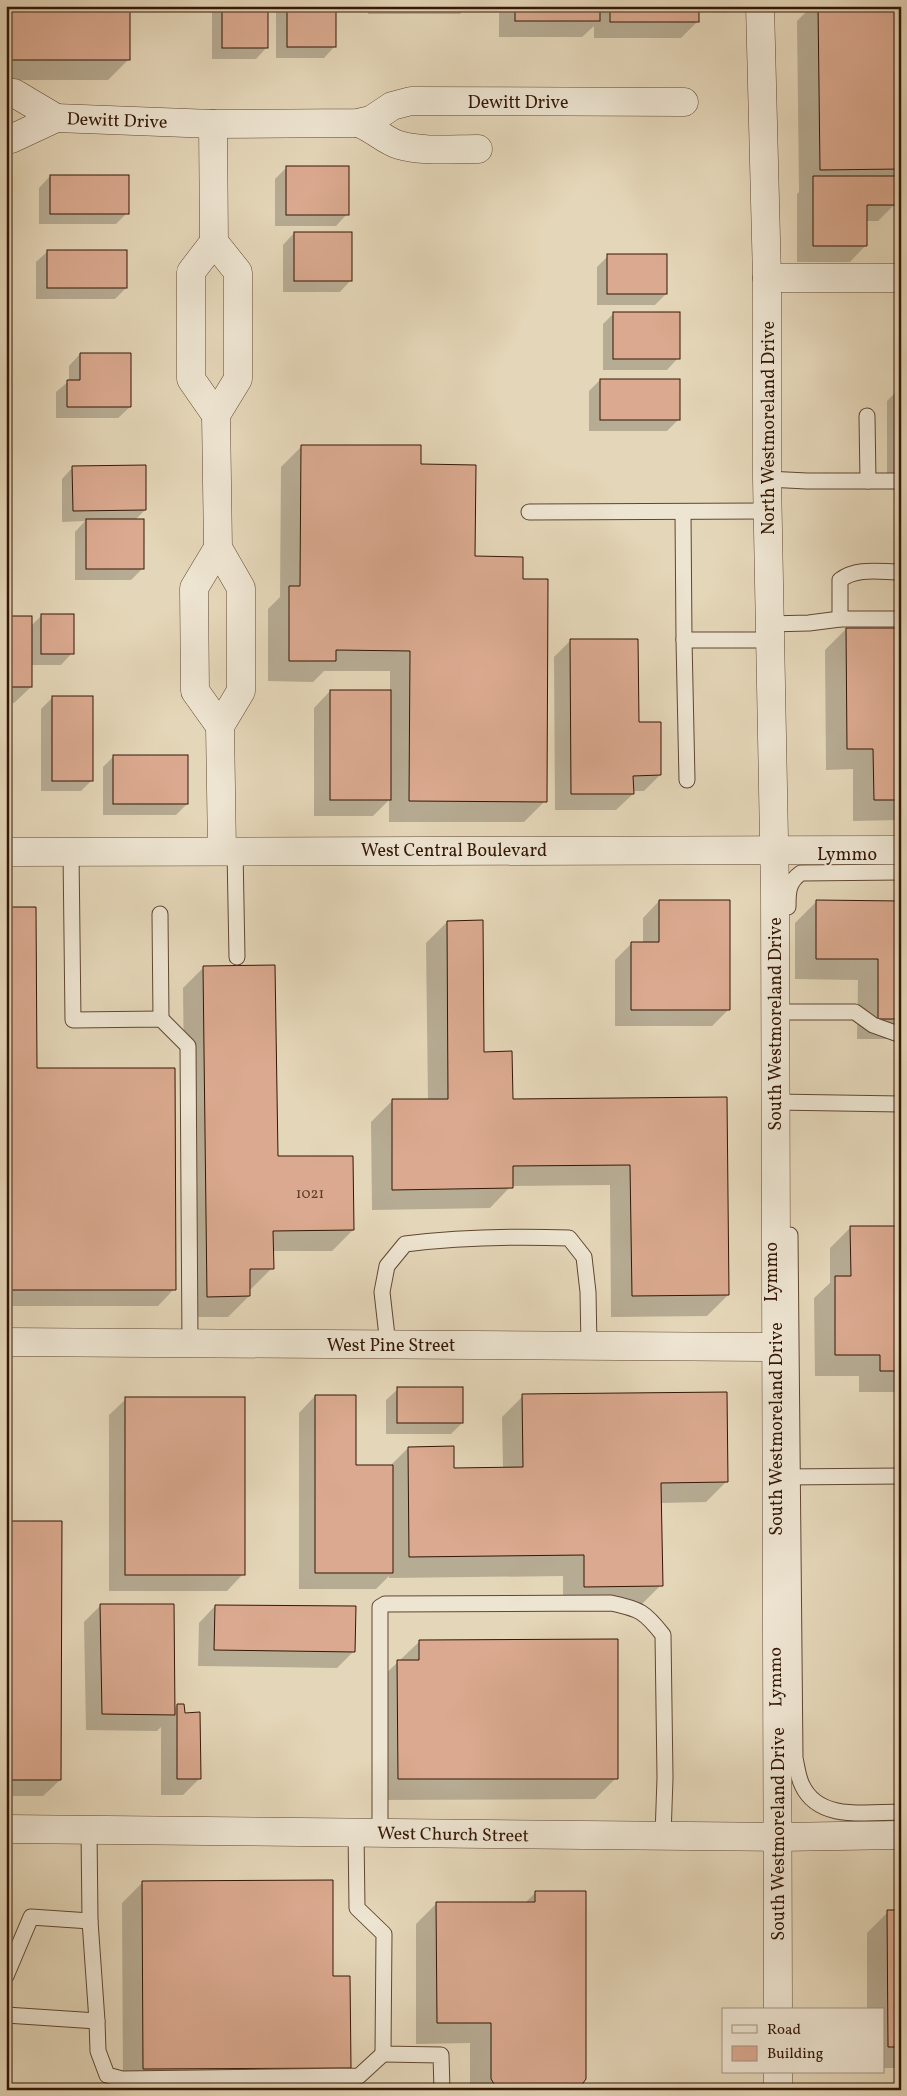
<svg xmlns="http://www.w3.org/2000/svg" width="907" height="2096" viewBox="0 0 907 2096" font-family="Vollkorn,serif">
  <rect width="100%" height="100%" fill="#e4d6b8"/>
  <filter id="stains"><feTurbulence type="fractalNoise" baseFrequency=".004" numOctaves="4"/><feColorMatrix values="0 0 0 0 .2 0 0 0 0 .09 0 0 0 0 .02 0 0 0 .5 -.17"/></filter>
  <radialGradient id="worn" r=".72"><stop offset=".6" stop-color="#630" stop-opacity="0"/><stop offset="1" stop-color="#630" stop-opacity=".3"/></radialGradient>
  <g fill="#0003">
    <path d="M6,6L129,59L108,80H6Z"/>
    <path d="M212,6H267V47L256,59H212Z"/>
    <path d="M276,6H335V46L324,58H276Z"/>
    <path d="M368,6H468L460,14H368Z"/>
    <path d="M499,6H697V22L681,38H594V26L582,37H499Z"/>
    <path d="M812,6H901V189L895,190V204L878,221H866V245L850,262H797V194L799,192L797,21Z"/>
    <path d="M287,167L347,214L336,226H275V179Z"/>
    <path d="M50,176L127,213L116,224H39V188Z"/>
    <path d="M294,233L351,280L340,292H283V245Z"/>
    <path d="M48,251L126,288L115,299H36V262Z"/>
    <path d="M608,256L666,294L655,305H597V267Z"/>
    <path d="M614,313L678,358L667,370H603V324Z"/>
    <path d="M80,354L130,407L118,418H56V392L69,381V366Z"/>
    <path d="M600,380L678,420L667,431H589V391Z"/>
    <path d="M901,387V475H887V401Z"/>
    <path d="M302,446L420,466L474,557L545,801L524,822H389V800L373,816H314V708L330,691H390V671H324L313,682L268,681V609L280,597L281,467Z"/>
    <path d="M73,467L145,510L134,521L142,569L131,580H75V532L85,521L62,522V479Z"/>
    <path d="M42,615L72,653L61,665H31V687L14,703H9V794L6,796V618L31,626Z"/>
    <path d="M846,629L895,670H901V820L853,821V769L826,770L825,650Z"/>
    <path d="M571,640L637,723L660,775L644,791H633V794L616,810H555L554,657Z"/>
    <path d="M53,697L92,780L81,791H41V709Z"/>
    <path d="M114,756L187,804L176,815H103V767Z"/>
    <path d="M659,901L729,1009L712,1026H615V960L632,943H643V918Z"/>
    <path d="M816,902H901V1039H857L858,980L795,979V923Z"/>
    <path d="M6,908L36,1069L174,1289L158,1306H6Z"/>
    <path d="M447,922L483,1053L511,1100L726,1098L728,1295L707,1316L611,1317L610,1185L511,1186L490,1208L372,1210L371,1122L392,1101L428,1100L426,943Z"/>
    <path d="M204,967L277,1158L353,1230L332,1251H272V1268L251,1289H249V1296L228,1317H187L183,988Z"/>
    <path d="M851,1227H901V1392H859V1376H815L814,1298L830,1283V1248Z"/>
    <path d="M398,1389L462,1423L451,1434H386V1400Z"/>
    <path d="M315,1396L355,1466H390L408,1448L453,1469L503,1468L502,1417L523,1396L727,1481L706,1502L660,1503L661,1585L640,1606L563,1607V1576L389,1578V1576L376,1589H299V1413Z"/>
    <path d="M126,1399L243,1574L227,1591H109V1415Z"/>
    <path d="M6,1522L60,1780L43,1796H6Z"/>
    <path d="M100,1606L174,1709L177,1705L200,1778L183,1795H161V1727L157,1731L86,1730L84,1622Z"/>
    <path d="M215,1606L354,1651L337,1668L198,1666L199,1623Z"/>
    <path d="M420,1641L616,1778L595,1799L377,1800V1682Z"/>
    <path d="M143,1882L332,1977L349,2068L328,2089L123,2090L122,1903Z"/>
    <path d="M535,1893L576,2090H470V2043L416,2044V1924L437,1903H525Z"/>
    <path d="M888,1912H901V2068H883V2010H867V1933Z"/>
  </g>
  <g fill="#daa98f" stroke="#341706">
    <rect x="6" y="6" width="124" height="54"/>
    <rect x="222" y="6" width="46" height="42"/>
    <rect x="287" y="6" width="49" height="41"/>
    <rect x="515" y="6" width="85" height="15"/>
    <rect x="610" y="6" width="89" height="16"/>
    <path d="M818,6H901V169L820,170Z"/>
    <rect x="286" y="166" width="63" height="49"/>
    <rect x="50" y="175" width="79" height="39"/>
    <path d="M813,176H896V205H867V246H813Z"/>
    <rect x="294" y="232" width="58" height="49"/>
    <rect x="47" y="250" width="80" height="38"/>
    <rect x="607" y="254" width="60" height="40"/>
    <rect x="613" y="312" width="67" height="47"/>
    <path d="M80,353H131V407H67V380H80Z"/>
    <rect x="600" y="379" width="80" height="41"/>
    <path d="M301,445H421V464L476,465L475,556L523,557V579H548L547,802L409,801L410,651L336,650V661H289V586H300Z"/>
    <path d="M146,465V510L73,511L72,466Z"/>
    <rect x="86" y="519" width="58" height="50"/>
    <rect x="41" y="614" width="33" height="40"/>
    <rect x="6" y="616" width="26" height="71"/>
    <path d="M846,628H896L897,669H901V800H874L873,749H847Z"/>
    <path d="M570,639H638L639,722H661V775L633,776L634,794H571Z"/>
    <rect x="330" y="690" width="61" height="110"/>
    <rect x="52" y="696" width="41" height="85"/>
    <rect x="6" y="703" width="4" height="91"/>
    <rect x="113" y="755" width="75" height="49"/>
    <path d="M659,900H730V1010H631V942H659Z"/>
    <path d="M816,900L901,901V1019H878V959H816Z"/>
    <path d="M6,907H36L37,1068H175L176,1290H6Z"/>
    <path d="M483,920L484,1052L512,1051L513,1099L727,1097L729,1295L632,1296L630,1165L513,1166V1188L392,1190V1099H448L447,921Z"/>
    <path d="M275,965L278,1156H353L354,1230L273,1231L274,1269H250V1296L207,1297L203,966Z"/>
    <path d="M850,1226H901V1371H880V1355H835V1276H851Z"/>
    <rect x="397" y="1387" width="66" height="36"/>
    <path d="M727,1392L728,1482L661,1483L663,1586L584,1587V1555L409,1557L408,1447L454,1446V1468L523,1467L522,1394Z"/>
    <path d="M315,1395H356V1465H393V1573H315Z"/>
    <rect x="125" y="1397" width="120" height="178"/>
    <path d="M6,1521H62L61,1780H6Z"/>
    <path d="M100,1604H174L175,1715L102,1714Z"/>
    <path d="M215,1605L356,1606L355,1652L214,1650Z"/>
    <path d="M618,1639V1779H398L397,1660H419V1640Z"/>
    <path d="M177,1704H184L185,1713L200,1712L201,1779H177Z"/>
    <path d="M333,1880V1976H350L351,2068L143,2069L142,1881Z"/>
    <path d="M535,1891H586V2079L578,2090H498L491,2079V2023H437L436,1902H535Z"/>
    <path d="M887,1910H901V2047H888Z"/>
  </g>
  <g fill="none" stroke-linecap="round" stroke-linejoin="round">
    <defs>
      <g id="service">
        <path d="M867,416L868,481"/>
        <path d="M767,479L807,481H901"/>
        <path d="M529,512L768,511"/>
        <path d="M683,512L684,640"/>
        <path d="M840,619V580C857,567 880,572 901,572"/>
        <path d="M769,624L809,623L840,619H901"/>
        <path d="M687,780L684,640H769"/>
        <path d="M235,851L237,957"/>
        <path d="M71,852L73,1020L161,1019L188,1046L190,1343"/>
        <path d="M788,907C788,892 788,882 801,873L901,872"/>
        <path d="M160,914L161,1019"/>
        <path d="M775,1012H855L873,1025L901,1035"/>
        <path d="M775,1102L901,1104"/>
        <path d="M790,1235L795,1758C797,1767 798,1777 802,1785C819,1822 868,1812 901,1812"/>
        <path d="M388,1345L382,1292L387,1266L405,1244C461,1237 512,1236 569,1238L584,1257L588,1292L589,1346"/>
        <path d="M783,1477L901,1476"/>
        <path d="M356,1832L357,1908L384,1934L383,2054L441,2055L442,2090"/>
        <path d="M380,1833V1607L385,1604L611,1603C640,1609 645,1612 663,1635L665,1778L663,1836"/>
        <path d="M6,1976L31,1917L90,1921"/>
        <path d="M6,2015L97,2021L90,1921L89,1830"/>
        <path d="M97,2021L98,2051L107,2075L122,2079L359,2076L383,2054"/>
      </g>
      <g id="minor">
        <path d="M6,93H14L56,118L11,139H6"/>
        <path d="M56,118L213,124L358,123L371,120L392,106L411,101L684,102"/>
        <path d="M358,123C373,128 385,141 399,145C423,152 453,149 478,149"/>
        <path d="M213,124L214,242L238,272V379L216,415L218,548L241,588V691L220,726L222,851"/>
        <path d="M214,242L191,272V379L216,415"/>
        <path d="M767,278H901"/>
        <path d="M218,548L194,588L195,691L220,726"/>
        <path d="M6,1342L775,1347"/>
      </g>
      <g id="tertiary">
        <path d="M760,6L767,278V479L775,891L778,2010"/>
        <path d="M6,852L901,850"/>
        <path d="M6,1829L779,1837L901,1835"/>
        <path d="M778,2090V2072"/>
      </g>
    </defs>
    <use href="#service" stroke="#604732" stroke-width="17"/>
    <use href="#minor" stroke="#604732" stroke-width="29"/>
    <use href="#tertiary" stroke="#604732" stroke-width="29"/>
    <use href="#service" stroke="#ede4d1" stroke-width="15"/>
    <use href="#minor" stroke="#ede4d1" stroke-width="28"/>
    <use href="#tertiary" stroke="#ede4d1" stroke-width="28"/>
  </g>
  <g text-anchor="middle" stroke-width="4" stroke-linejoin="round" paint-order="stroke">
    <g font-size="15" fill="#5e3c28">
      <text x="310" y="1198">1021</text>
    </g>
    <g font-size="18" fill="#341706" stroke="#ede4d1">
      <text x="518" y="108">Dewitt Drive</text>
      <text transform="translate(117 120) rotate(2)" y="6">Dewitt Drive</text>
      <text transform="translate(768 428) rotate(-90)" y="6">North Westmoreland Drive</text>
      <text x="454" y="856">West Central Boulevard</text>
      <text x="847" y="860">Lymmo</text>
      <text transform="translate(775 1024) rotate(-90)" y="6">South Westmoreland Drive</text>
      <text transform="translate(771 1272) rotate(-90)" y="6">Lymmo</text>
      <text x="391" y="1351">West Pine Street</text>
      <text transform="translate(776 1429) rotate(-90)" y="6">South Westmoreland Drive</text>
      <text transform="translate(775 1677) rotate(-91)" y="6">Lymmo</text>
      <text transform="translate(453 1834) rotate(1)" y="6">West Church Street</text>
      <text transform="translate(778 1834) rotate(-90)" y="6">South Westmoreland Drive</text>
    </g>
  </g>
  <rect width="907" height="2096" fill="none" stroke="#e4d6b8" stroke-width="25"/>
  <rect x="8" y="8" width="892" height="2081" fill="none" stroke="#341706" stroke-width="2.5"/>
  <rect x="12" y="12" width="882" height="2071" fill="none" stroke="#341706"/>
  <rect x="722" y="2008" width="162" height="65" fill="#ede4d1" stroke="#a39280"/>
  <rect x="732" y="2025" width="25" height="8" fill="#ede4d1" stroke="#a39280"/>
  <text x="767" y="2034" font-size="15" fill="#341706">Road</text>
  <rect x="732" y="2046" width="25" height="15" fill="#daa98f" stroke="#a39280"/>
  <text x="767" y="2058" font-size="15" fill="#341706">Building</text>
  <rect width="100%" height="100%" filter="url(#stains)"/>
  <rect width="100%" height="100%" fill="url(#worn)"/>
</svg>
